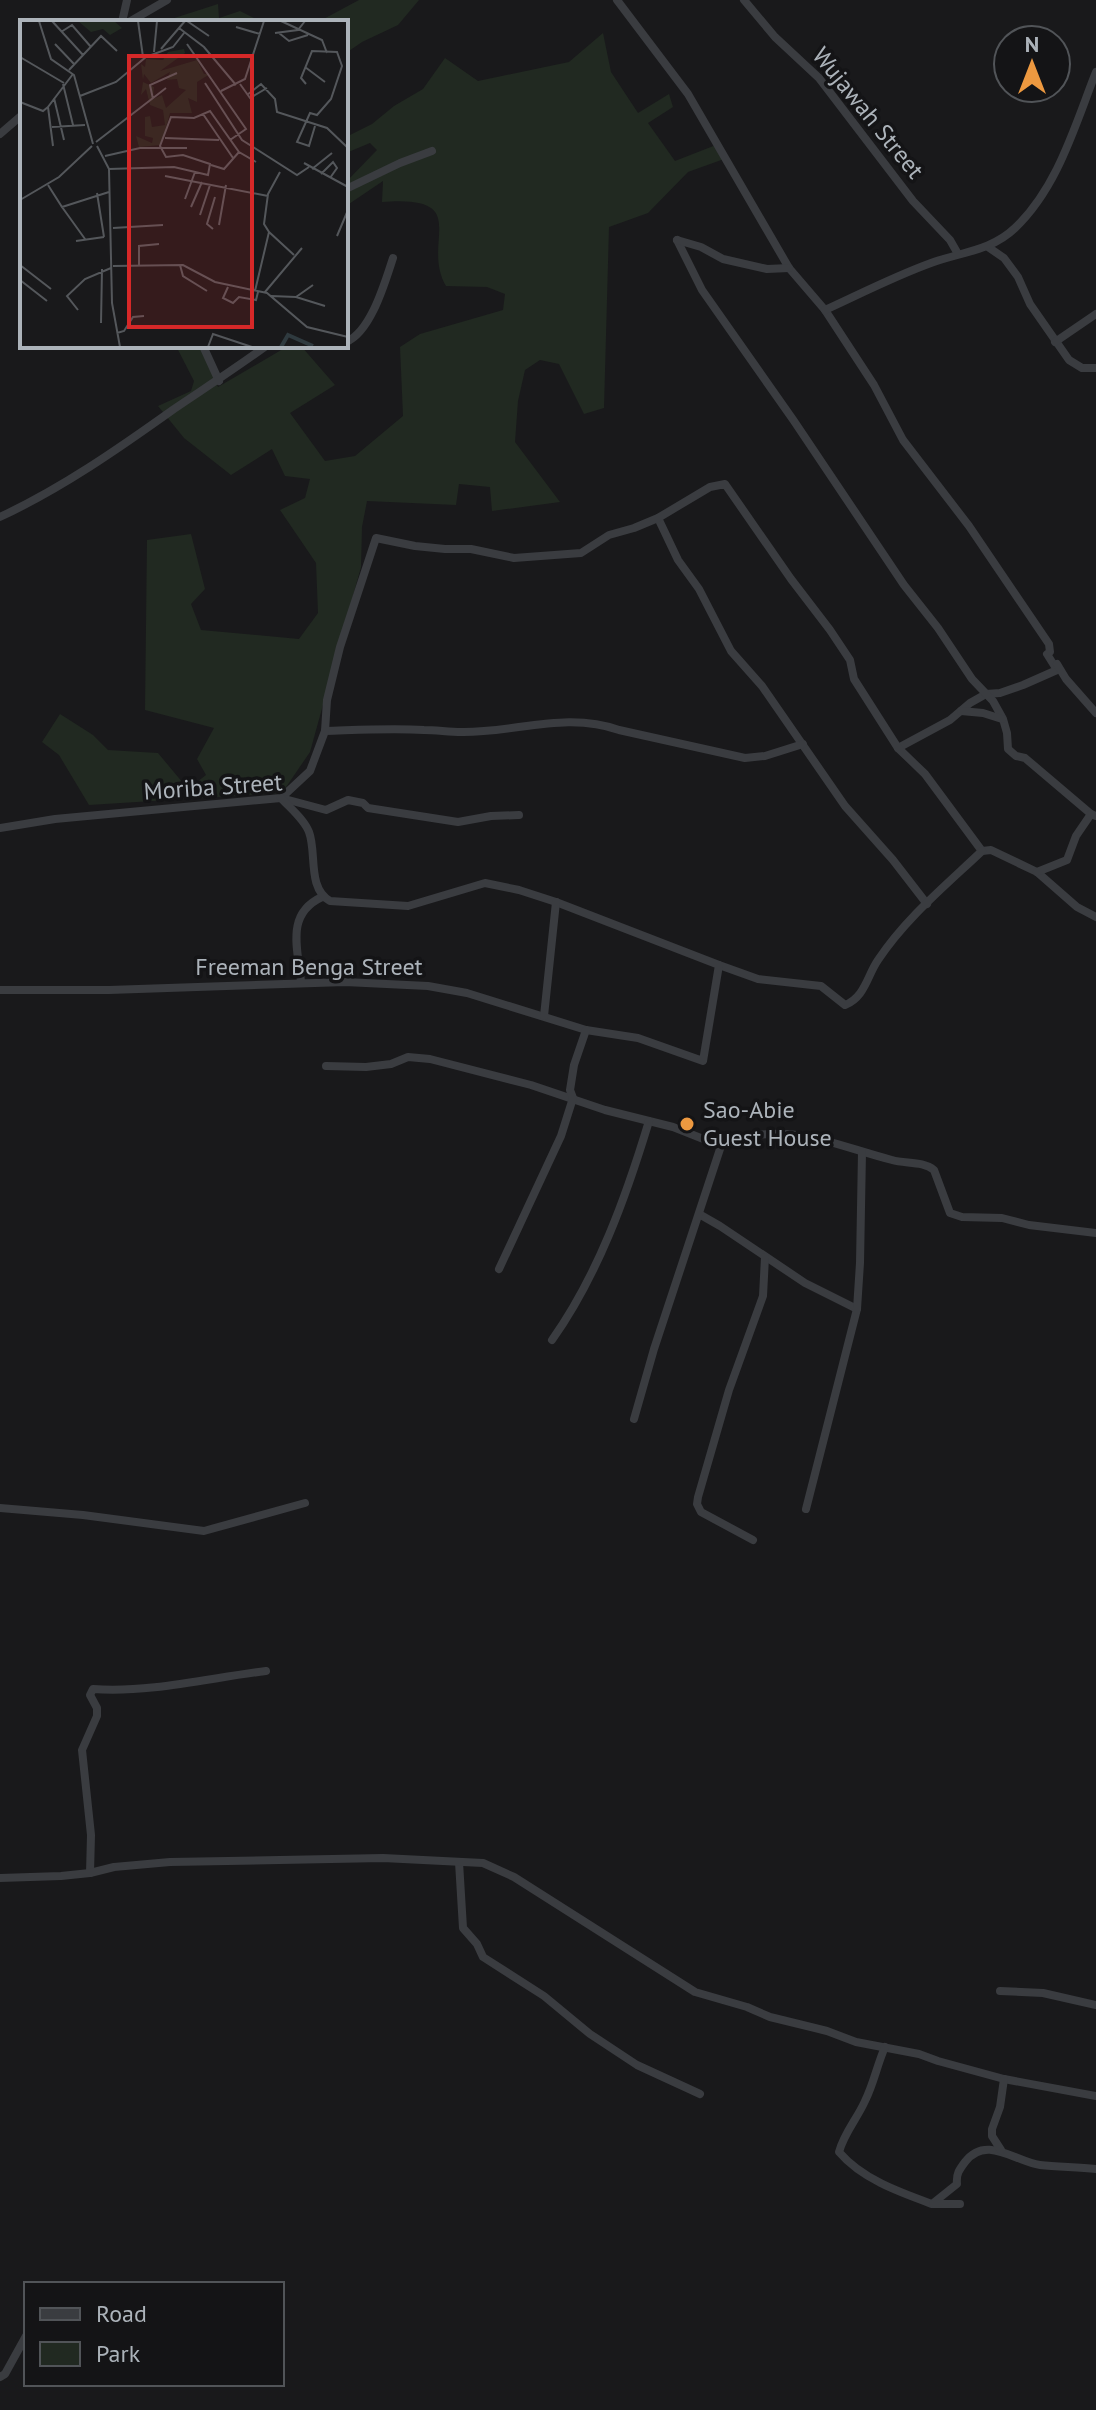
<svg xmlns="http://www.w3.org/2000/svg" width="1096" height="2410" viewBox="0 0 1096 2410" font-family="'PT Sans',sans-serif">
  <rect width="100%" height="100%" fill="#19191b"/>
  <g fill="#212921">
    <path d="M359,0H419L398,25L362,42L346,53V22H318Z"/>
    <path d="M218,4L219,18L240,11L262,22H162Z"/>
    <path d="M603,33L611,72L638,113L669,94L673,107L648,123L675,161L716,145L724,159L688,172L648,213L609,227L604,408L584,414L559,364L540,360L525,370L518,401L515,442L560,502L492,511L490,487L459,484L456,505L367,501L362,527L361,567L310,752L282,793L89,805L59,755L42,742L60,714L93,735L108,750L158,753L188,789L206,775L197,759L214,728L145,710L147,540L191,534L205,589L191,604L201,630L299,639L318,613L316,563L280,510L305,498L310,479L285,476L272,449L231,475L184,438L158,406L191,391L194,381L176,346H200L218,387L288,346H301L335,385L290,413L325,461L355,456L403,416L400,347L420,334L503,310L505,294L487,287L446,286C420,242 475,195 382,202L383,181L346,206V182L377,150L370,143L346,153V137L372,124L394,106L423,89L445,58L478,81L569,62Z"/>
  </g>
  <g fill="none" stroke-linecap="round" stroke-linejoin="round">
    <g stroke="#3a3c40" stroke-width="8">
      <path d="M617,0L688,94L789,268L825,310L874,385L903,440L969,526L1049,644L1050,652L1047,654L1057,670L1023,685L1000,693L986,694L970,703L950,720L898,748"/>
      <path d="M744,0L775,37L819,78L913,201L950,240L958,254"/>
      <path d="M122,22L127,0"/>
      <path d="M129,22L167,0"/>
      <path d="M0,134L22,115"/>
      <path d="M346,189L400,163L432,151"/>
      <path d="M677,240L702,290L794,421L904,585L938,628L972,679L993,701L1003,719L1007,733L1008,749L1016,756L1025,758L1091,814L1096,816"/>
      <path d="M677,240L701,247L723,259L767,269L789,268"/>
      <path d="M988,247L1004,258L1018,277L1030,304L1069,360L1082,368H1096"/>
      <path d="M825,310C860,294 895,276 931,263C961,252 991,251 1015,228C1058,187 1075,125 1096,72"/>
      <path d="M346,342C371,332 385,282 393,258"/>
      <path d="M1055,342L1096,314"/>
      <path d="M203,346L219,381"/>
      <path d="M0,517C62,488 118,449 174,409C205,388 236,368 266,346"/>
      <path d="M658,518L678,560L699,589L731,651L762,686L845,806L893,860L927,904"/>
      <path d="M1057,664L1066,679L1096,713"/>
      <path d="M961,711L983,713L1002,719"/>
      <path d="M325,731C358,730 391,728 424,730C436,730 449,732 461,732C515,733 566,711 619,730L745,758L765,756L803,744"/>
      <path d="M281,798L310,771L325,731L327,700L340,647L376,538L415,546L445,549H471L514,558L581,553L609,535L634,528L658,518L710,487L725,484L791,579L830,630L850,660L854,679L898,748L925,774L982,851L991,850L1037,872L1077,907L1096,917"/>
      <path d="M0,828L55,819L281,798L326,810L348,800L363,803L368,808L458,822L491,816L519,815"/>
      <path d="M1037,872L1067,860L1076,836L1091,814"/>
      <path d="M719,965L758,979L821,986L845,1005C865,997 867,976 878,960C906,918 945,886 982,851"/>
      <path d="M301,982C298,949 285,914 322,897"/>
      <path d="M0,990H109L345,982L428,986L467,993L586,1030L638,1038L703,1061L719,965L556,902L519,890L485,883L408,906L330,901C307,888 317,853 309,832C304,819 290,808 281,798"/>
      <path d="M544,1016L556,902"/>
      <path d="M326,1066L366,1067L391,1064L408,1057L430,1059L531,1085L605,1110L673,1127L721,1146C784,1118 830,1144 892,1160C905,1164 923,1161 934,1170L950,1213L962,1217L1002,1218L1029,1225L1096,1233"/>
      <path d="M699,1214L720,1226L805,1283L857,1309"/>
      <path d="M499,1269L561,1136L573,1098L570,1090L574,1065L586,1030"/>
      <path d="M552,1340C598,1275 626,1197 649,1121"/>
      <path d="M634,1419L654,1349L721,1146"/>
      <path d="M0,1508L83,1515L204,1531L305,1503"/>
      <path d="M806,1509L857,1309L860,1263L862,1152"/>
      <path d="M753,1540L701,1512L697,1504L698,1497L729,1390L763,1296L765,1257"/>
      <path d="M459,1862L463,1928L477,1944L483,1957L544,1996L590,2034L637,2065L700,2094"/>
      <path d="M90,1873L91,1835L82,1750L97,1716V1708L90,1695L93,1689C151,1693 209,1678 266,1671"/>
      <path d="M0,1878L61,1876L90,1873L114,1867L170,1862L383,1858L483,1863L514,1877L695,1992L747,2007L770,2017L827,2031L856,2042L919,2054L938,2061L1004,2079L1096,2096"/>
      <path d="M1000,1991L1043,1993L1096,2005"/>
      <path d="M885,2047C877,2065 874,2083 865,2101C857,2119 844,2133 839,2152C862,2179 899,2192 932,2204L957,2184C956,2174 959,2170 965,2162C986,2134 1016,2162 1040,2165C1058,2167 1077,2167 1096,2169"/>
      <path d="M1001,2150L992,2136V2129L1000,2107L1004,2079"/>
      <path d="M933,2204H960"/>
      <path d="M0,2377L5,2374L26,2336"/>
    </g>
  </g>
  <circle fill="#ed9940" stroke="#141416" stroke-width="3" cx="687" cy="1124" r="8"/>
  <g text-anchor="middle" stroke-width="7" stroke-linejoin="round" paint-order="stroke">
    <g font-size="24" fill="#acb3ba" stroke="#141416">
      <text transform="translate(868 113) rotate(51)" y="8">Wujawah Street</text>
      <text transform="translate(213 787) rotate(-4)" y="8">Moriba Street</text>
      <text x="309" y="975">Freeman Benga Street</text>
    </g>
    <g font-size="24" fill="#acb3ba" stroke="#141416" text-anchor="start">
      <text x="703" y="1118">Sao-Abie<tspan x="703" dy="28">Guest House</tspan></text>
    </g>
  </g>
  <g transform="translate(20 20)">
    <rect width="328" height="328" fill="#19191b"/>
    <path d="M58,1H94L102,8L90,15L83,9L71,12ZM164,29L165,33L140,51L177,40L184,54H190L177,62V82L168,78L172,93H150L141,125L119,127L116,116L132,123L133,118L125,116V97L130,96L132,107L145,105L143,90L130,85L126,69L121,75L123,62L134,67L133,79L142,75L146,88L166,70L159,68L157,59L147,60L150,52L131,63L124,54L123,60L121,44L125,47L126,39L143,40L148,32Z" fill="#212921"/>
    <path fill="none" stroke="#2f3a3f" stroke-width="4" d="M261,327L268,315L293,326"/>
    <path fill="none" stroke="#54575b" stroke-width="2" d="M19,1L31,39L54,55L73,124M32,1L63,35M118,1L123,37M167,1L189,16M261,1L302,20L307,33M216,7L240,14M159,8L184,27L216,65M41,12L52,5L71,27M255,13L278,10L285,1M259,13L269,21L288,15M35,24L54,44M167,24L226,109L210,120M141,29L165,1M134,32L137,1M0,37L44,63M285,47L305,62M49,50L81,16L97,31M185,63L222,120L277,155L289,147M43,64L53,105M220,64L230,78L247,68M286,64L281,58L292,31L317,32L322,46L311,79L297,95L290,93L277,122L289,126L295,106M201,71L225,59L244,1M227,75L241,64L255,79L257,92L307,108L328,128M60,76L96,62L126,37L153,27L164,13M34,78L44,120M133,79L130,65L157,53M0,82L23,91L28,87M183,94L213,138M32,107L65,105M145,118L199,120M76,122L146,68M33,126L28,87L53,54M77,126L89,149L92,283L100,327M85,136L120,128H167M284,143L328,167M191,145L204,149L219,132M89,149L154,147L188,155L190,144L163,135L146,137L140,126L151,97L174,98L190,91L219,132L236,142M292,149L312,133M301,154L313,142L317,148L310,158M145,156L248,176M28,165L42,187L89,172M77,173L84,217M165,179L175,152M0,180L39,157L72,126M42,187L65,219M171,187L182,162M180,195L190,165M199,205L206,165M93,208L143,205M193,209L187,204L195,177M249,212L274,235M317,216L328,190M56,221L84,217M0,245L31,269M160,245L163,256L187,271M93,246L163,245L195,262L247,273L287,307L328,317M119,246V226L139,224M0,260L27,281M208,267L203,278L213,283L219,277L236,280L238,272M235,271L249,212L244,204L248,174L260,152M245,272L282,228M251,276L276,277L293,265M276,277L305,286M58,290L47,276L65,259L91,248M81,303L82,249M97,313L104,311L113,297L124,296M188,327L193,314L232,327"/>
    <path fill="#d62828" fill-opacity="0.15" stroke="#d62828" stroke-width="4" d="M109,36H232V307H109Z"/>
    <rect width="328" height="328" fill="none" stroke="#acb3ba" stroke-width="4"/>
  </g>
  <rect x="24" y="2282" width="260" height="104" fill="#141416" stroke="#515458" stroke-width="2"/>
  <rect x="40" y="2308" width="40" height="12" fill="#3a3c40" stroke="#515458" stroke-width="2"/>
  <text x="96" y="2322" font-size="24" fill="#acb3ba">Road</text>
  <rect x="40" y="2342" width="40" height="24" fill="#212921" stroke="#515458" stroke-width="2"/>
  <text x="96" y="2362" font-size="24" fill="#acb3ba">Park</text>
  <g transform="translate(1032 64)"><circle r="38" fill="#141416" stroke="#515458" stroke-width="2"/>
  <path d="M0-6L14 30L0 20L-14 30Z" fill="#ed9940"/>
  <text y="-12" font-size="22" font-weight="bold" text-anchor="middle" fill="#acb3ba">N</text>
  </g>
</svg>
